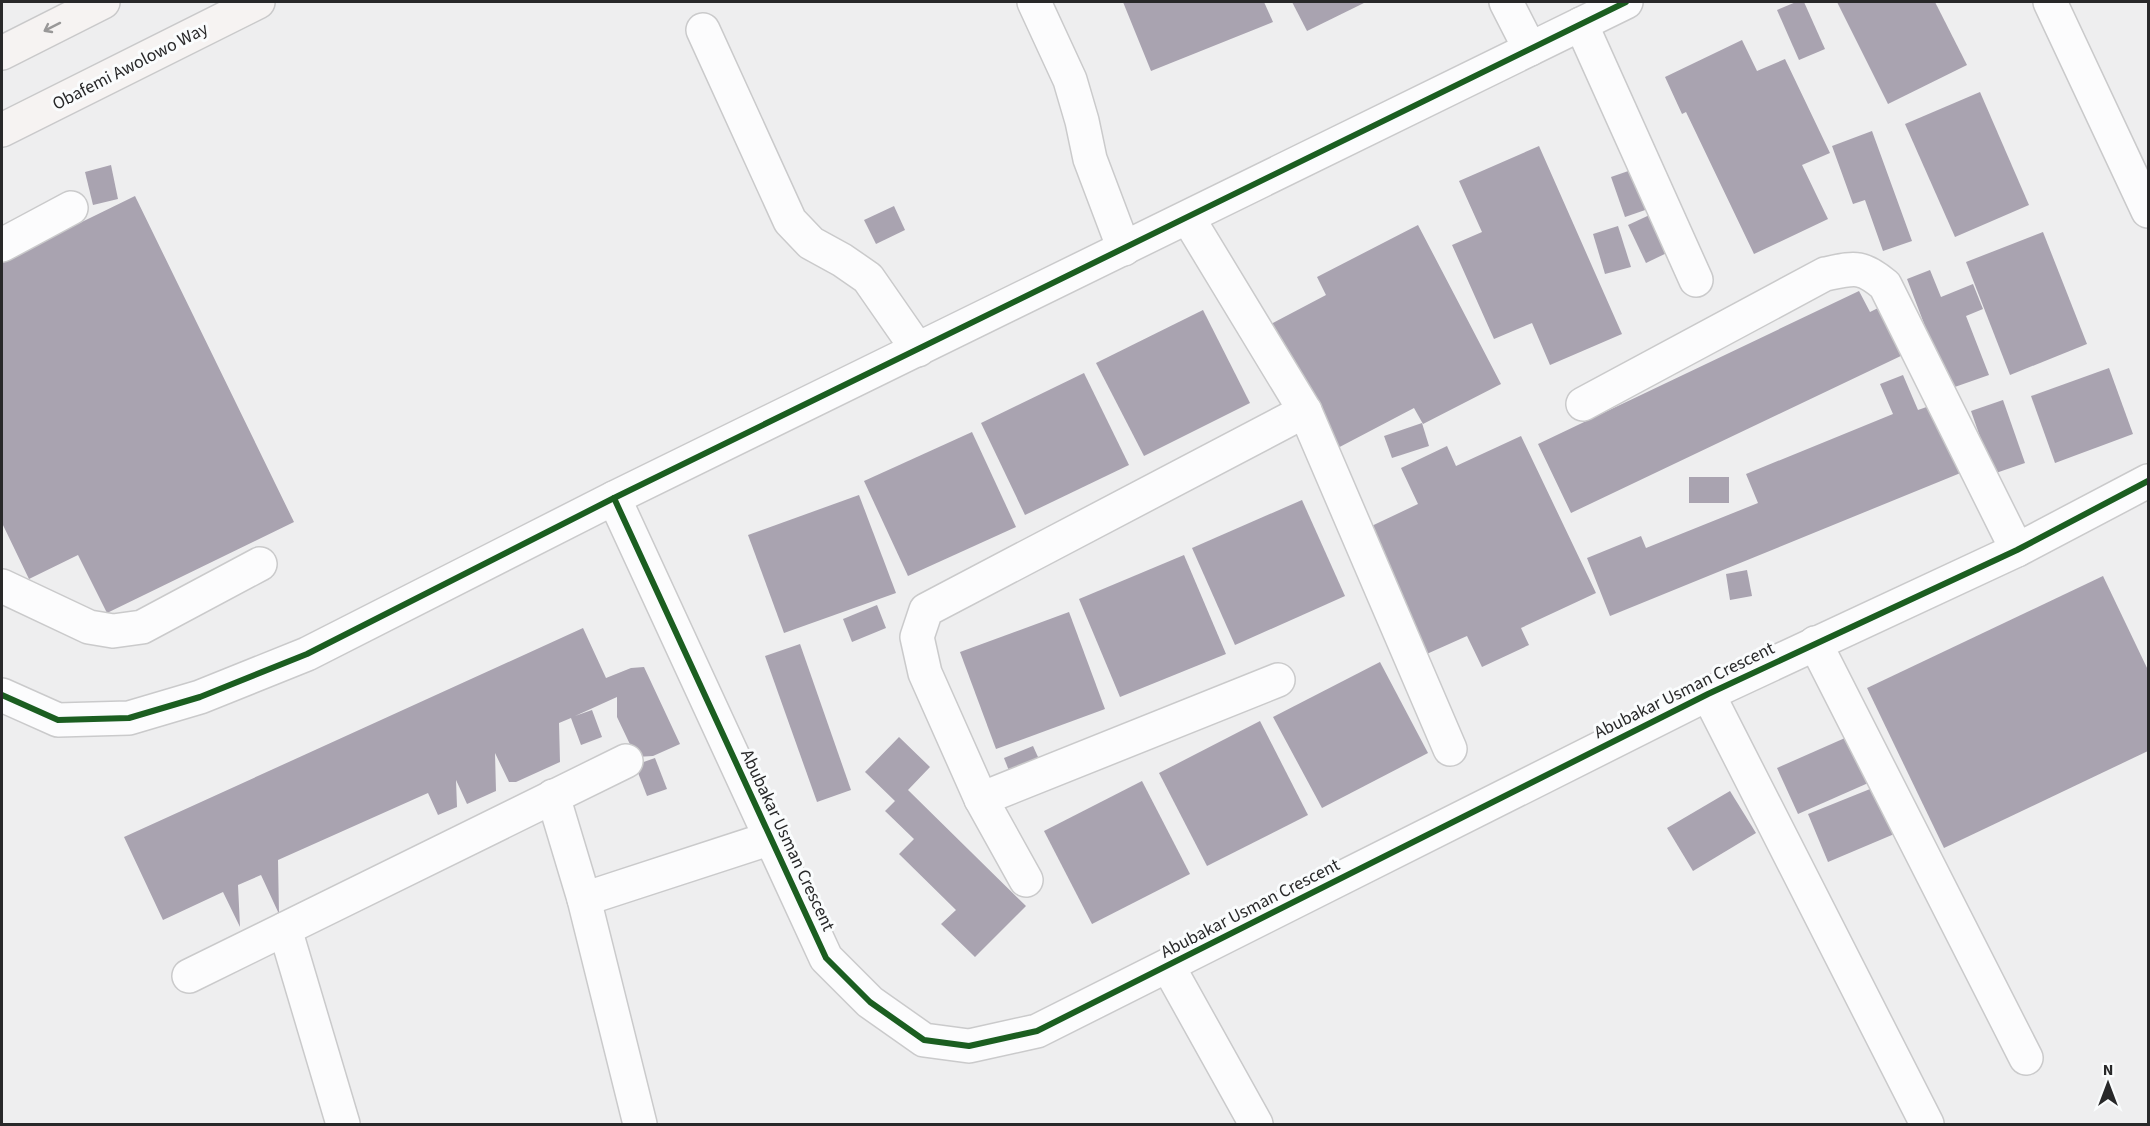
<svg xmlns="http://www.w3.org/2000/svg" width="2150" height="1126" viewBox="0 0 2150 1126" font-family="'Source Sans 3',sans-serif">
  <rect width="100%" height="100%" fill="#eeeeef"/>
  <g fill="#a9a3b0">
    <path d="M1123,2H1264L1273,22L1151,71Z"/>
    <path d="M1292,2H1366L1307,31Z"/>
    <path d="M1796,2H1804L1825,49L1799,60L1777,10Z"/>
    <path d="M1837,2H1935L1967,65L1888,104Z"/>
    <path d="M1742,40L1757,71L1785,59L1830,153L1802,165L1828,219L1754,254L1686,112L1682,114L1665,77Z"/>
    <path d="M1980,92L2029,205L1955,237L1905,124Z"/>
    <path d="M1872,131L1912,241L1883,251L1865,200L1853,204L1832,146Z"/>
    <path d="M1539,146L1622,334L1550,365L1532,323L1494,339L1452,245L1482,232L1459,181Z"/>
    <path d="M111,165L118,199L93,205L85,172Z"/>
    <path d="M1637,168L1651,208L1625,217L1611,177Z"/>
    <path d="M135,196L294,522L107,613L78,555L29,579L2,523V261Z"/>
    <path d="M894,206L905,230L876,244L864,220Z"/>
    <path d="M1656,212L1673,250L1646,263L1628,225Z"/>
    <path d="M1418,225L1501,384L1423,424L1414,408L1332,451L1267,326L1326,295L1317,277Z"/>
    <path d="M1618,226L1631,267L1605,274L1593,234Z"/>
    <path d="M2043,232L2087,344L2010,375L1966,262Z"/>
    <path d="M1930,270L1941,297L1973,284L1983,309L1966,316L1989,375L1949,389L1907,279Z"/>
    <path d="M1859,291L1870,312L1882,306L1905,354L1571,513L1538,444Z"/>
    <path d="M1203,310L1250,403L1144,456L1096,363Z"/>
    <path d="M2109,368L2133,434L2055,463L2031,396Z"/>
    <path d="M1084,373L1129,465L1025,515L981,423Z"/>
    <path d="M1903,375L1918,410L1935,404L1963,472L1610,616L1587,558L1641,536L1646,548L1758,503L1746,474L1893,414L1880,384Z"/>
    <path d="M2003,400L2025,463L1993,474L1971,411Z"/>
    <path d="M1422,423L1429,446L1392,458L1384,436Z"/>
    <path d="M972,432L1016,527L908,576L864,481Z"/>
    <path d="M1521,436L1596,593L1521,628L1529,645L1482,667L1467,636L1420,657L1361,531L1418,504L1401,468L1447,446L1456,466Z"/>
    <rect x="1689" y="477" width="40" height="26"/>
    <path d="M859,495L896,593L784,633L748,535Z"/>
    <path d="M1302,500L1345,596L1235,645L1192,548Z"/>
    <path d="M1184,555L1226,654L1120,697L1079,599Z"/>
    <path d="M1747,570L1752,596L1730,600L1726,574Z"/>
    <path d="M2103,576L2148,670V751L1944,848L1867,688Z"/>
    <path d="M877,605L886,628L852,642L843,619Z"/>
    <path d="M1069,612L1105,709L996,749L960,652Z"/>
    <path d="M583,628L606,678L631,668L644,667L680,744L653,756L636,757L617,717V697L575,716L592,710L602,737L581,745L571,718L559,723L560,762L516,782H509L495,753L496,791L467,804L456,780L457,807L438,815L428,793L278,860L279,914L261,875L238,885L240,927L223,892L163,920L124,837Z"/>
    <path d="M800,644L851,790L817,802L765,656Z"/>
    <path d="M1380,662L1428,753L1322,808L1273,717Z"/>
    <path d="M1260,721L1308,815L1207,866L1159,773Z"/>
    <path d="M1854,734L1875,780L1798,814L1777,768Z"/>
    <path d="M899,737L930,767L908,790L1026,906L975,957L941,924L956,910L899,854L914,839L885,811L895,801L865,772Z"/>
    <path d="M1033,746L1043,768L1013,781L1004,758Z"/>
    <path d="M655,758L667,789L647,796L635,765Z"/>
    <path d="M1142,781L1190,874L1092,924L1044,831Z"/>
    <path d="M1880,785L1899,832L1828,862L1808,814Z"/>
    <path d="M1730,791L1756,833L1693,871L1667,828Z"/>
  </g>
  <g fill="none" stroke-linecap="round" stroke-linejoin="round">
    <defs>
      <g id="minor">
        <path d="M1034,2L1070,80L1082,121L1090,159L1124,249"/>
        <path d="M1506,2L1530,49"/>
        <path d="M2050,2L2148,211"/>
        <path d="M1581,24L1696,280"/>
        <path d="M703,30L790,221L811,243L842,260L868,278L918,350"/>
        <path d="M1188,218L1305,411L1450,749"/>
        <path d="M2,245L71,208"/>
        <path d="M1583,404L1825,274C1855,268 1861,265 1885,285L2017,550"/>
        <path d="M614,498L826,958L870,1002L924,1040L969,1046L1037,1031L1708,694L2017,550L2148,481"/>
        <path d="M2,586L89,627L113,631L142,627L260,564"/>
        <path d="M1815,643L2026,1058"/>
        <path d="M1708,694L1927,1124"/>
        <path d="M2,695L58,720L129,718L200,697L307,654L614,498L1626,2"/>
        <path d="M553,796L584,899L640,1124"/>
        <path d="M981,799L1278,680"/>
        <path d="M1026,880L981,799L925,673L917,637L926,610L1305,411"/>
        <path d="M584,899L771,838"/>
        <path d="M285,929L343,1124"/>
        <path d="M1168,966L1256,1124"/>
        <path d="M189,976L626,761"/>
      </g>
      <g id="major">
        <path d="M2,53L103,2"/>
        <path d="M2,130L258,2"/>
      </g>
    </defs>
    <use href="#minor" stroke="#cacacb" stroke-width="36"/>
    <use href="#major" stroke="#c9c9ca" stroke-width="36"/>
    <use href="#minor" stroke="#fcfcfd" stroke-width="33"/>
    <use href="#major" stroke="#f6f3f2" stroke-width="33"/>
    <defs>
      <g id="cycleway">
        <path d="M614,498L826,958L870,1002L924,1040L969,1046L1037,1031L1708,694L2017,550L2148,481"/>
        <path d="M2,695L58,720L129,718L200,697L307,654L614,498L1626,2"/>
      </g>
    </defs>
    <use href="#cycleway" stroke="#fafcfd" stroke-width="10"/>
    <use href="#cycleway" stroke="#1b5e20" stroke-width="6"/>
  </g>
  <defs><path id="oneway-shaft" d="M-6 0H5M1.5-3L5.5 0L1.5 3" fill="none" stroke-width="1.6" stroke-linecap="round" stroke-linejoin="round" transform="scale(1.5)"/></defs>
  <use stroke="#999898" href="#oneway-shaft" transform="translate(52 27) rotate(153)"/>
  <g text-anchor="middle" stroke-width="6" stroke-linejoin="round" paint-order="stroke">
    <g font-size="18" fill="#282829" stroke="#fafcfd">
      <text transform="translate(130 66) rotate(-27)" y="6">Obafemi Awolowo Way</text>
      <text transform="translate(1684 690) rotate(-26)" y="6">Abubakar Usman Crescent</text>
      <text transform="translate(788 840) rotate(65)" y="6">Abubakar Usman Crescent</text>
      <text transform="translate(1250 908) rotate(-27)" y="6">Abubakar Usman Crescent</text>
    </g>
  </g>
  <rect width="2150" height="1126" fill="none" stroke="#282829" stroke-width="6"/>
  <g transform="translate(2108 1084)" stroke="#fafcfd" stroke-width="4.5" paint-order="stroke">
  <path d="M0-4.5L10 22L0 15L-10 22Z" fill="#282829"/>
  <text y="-9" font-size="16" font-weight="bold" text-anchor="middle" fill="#282829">N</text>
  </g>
</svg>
